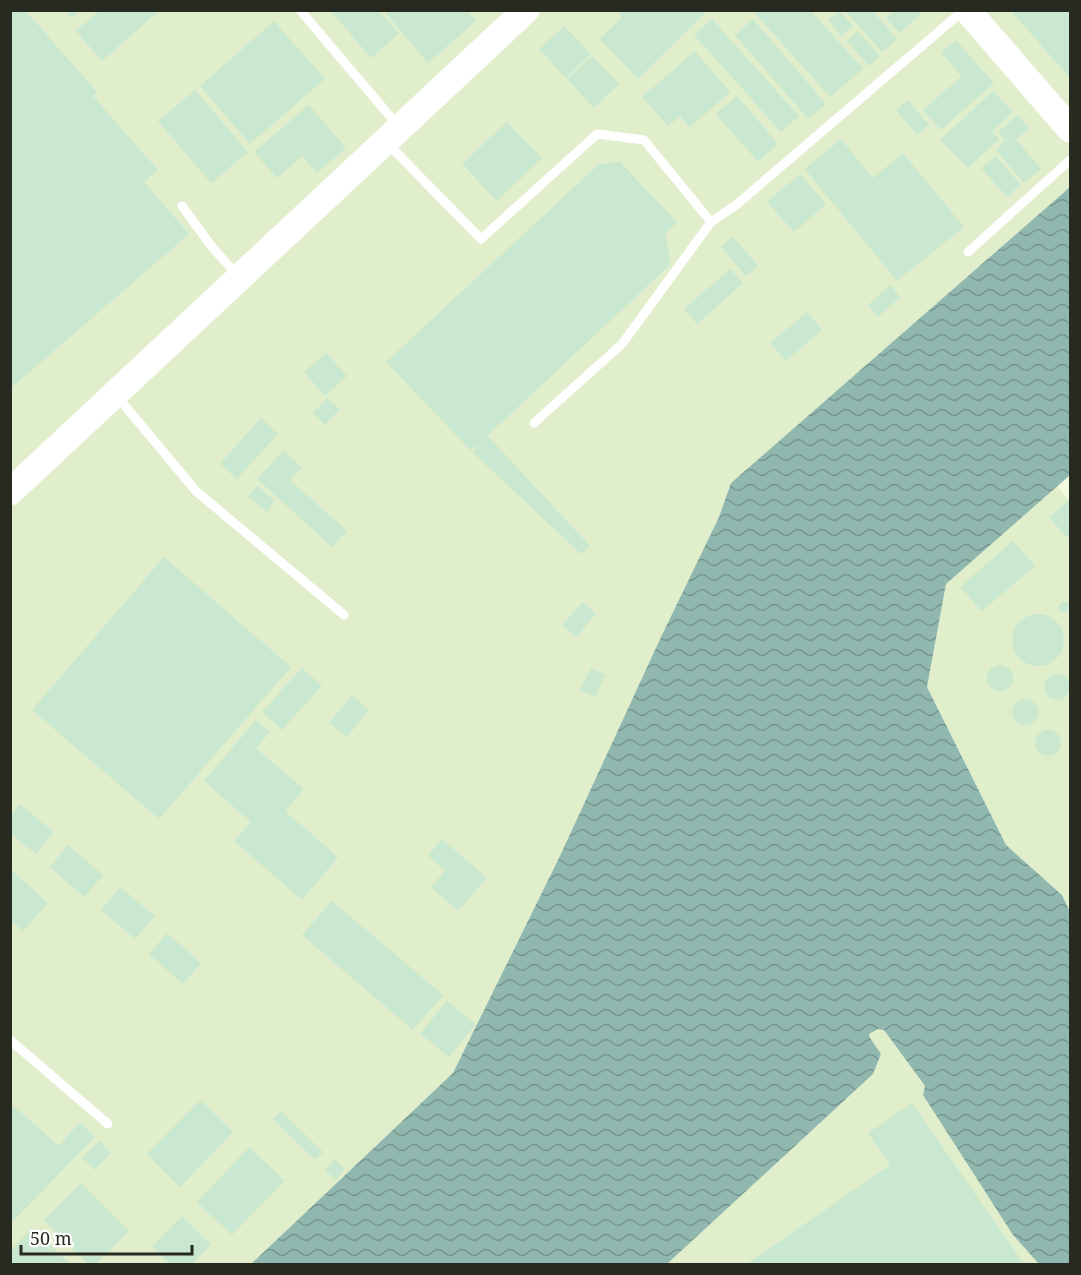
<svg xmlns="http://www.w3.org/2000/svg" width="1081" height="1275" viewBox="0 0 1081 1275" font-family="'Noto Serif',serif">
  <defs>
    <pattern id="water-waves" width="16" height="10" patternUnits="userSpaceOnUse" patternTransform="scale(1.5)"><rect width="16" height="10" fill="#91b8af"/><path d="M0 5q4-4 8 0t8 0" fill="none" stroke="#76968e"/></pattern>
  </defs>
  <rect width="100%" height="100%" fill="#f0fadf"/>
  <g fill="#e1eecc">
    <path d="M10,11H1070V187L731,483L719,517L661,637L559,858L453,1073L251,1264H11Z"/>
    <path d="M1057,486L1070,501V912L1062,895L1006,845L927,687L946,584Z"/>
    <path d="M878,1029L884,1030L925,1086L923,1095L1013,1235L1039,1264H667L873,1074L881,1054L870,1038L869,1034Z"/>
  </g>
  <path fill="url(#water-waves)" d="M1070,187V475L946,584L927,687L1006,845L1062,895L1070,912V1264H1039L1013,1235L923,1095L925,1086L884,1030L878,1029L869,1034L870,1038L881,1054L873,1074L667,1264H251L453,1073L559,858L661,637L719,517L731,483Z"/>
  <g fill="#cae8d0">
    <path d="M10,10H25L97,92L93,96L158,170L144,182L189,234L10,389Z"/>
    <path d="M65,10H81L72,18Z"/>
    <path d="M100,10H160L102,61L76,31Z"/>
    <path d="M330,10H378L399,33L371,58Z"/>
    <path d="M383,10H467L476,21L428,63Z"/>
    <path d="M616,10H708L638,79L600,39L622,17Z"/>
    <path d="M756,10H810L863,69L830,97L754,12Z"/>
    <path d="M845,10H872L897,39L882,52Z"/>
    <path d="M895,10H920L922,13L899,33L886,18Z"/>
    <path d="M1010,10H1070V78Z"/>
    <path d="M839,11L853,26L841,36L828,20Z"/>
    <path d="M712,19L799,116L781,132L694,35Z"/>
    <path d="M753,19L826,104L808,119L735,35Z"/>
    <path d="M274,21L325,79L250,144L200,86Z"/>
    <path d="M564,26L591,54L566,78L539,49Z"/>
    <path d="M858,31L880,56L869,66L847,41Z"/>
    <path d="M956,40L994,83L941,130L923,110L962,76L941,53Z"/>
    <path d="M695,51L730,92L690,127L680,116L668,126L642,97Z"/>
    <path d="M592,56L619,84L594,108L567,79Z"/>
    <path d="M195,90L248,152L211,183L158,121Z"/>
    <path d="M993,91L1013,112L992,131L999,139L968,168L940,140Z"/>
    <path d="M737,96L778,144L758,162L716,114Z"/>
    <path d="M908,100L929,125L917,135L896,110Z"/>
    <path d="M309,105L346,148L317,173L302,156L277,178L254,152Z"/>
    <path d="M1018,115L1029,128L1016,139L1041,169L1024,183L996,150L1005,141L998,132Z"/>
    <path d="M507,122L542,158L497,201L462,164Z"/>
    <path d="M841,139L873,178L903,153L964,227L897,281L805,169Z"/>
    <path d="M996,156L1021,185L1007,197L981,168Z"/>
    <path d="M620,162L677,222L665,234L671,264L471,451L386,362L599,164Z"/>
    <path d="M800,174L826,204L794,232L767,202Z"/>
    <path d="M733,237L758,266L746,276L721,247Z"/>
    <path d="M730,269L743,283L697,324L684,309Z"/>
    <path d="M890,285L900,297L878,317L868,305Z"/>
    <path d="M807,312L822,330L786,361L770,343Z"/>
    <path d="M326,353L347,376L325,396L304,372Z"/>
    <path d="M327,398L340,409L325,425L313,413Z"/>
    <path d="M261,418L278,434L237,479L220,464Z"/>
    <path d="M488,436L590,546L581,554L472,452Z"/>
    <path d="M283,451L302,467L290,480L347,531L332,547L257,479Z"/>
    <path d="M257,486L274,500L268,513L248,496Z"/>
    <path d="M1070,499V535L1067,538L1049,517Z"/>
    <path d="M1013,541L1035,566L982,611L960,587Z"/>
    <path d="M164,557L291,667L159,819L32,710Z"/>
    <circle cx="1064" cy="607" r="5.5"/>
    <path d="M583,602L596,614L576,637L562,625Z"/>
    <circle cx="1038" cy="640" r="26"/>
    <circle cx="1000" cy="678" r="13"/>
    <path d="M302,668L322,686L282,730L262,712Z"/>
    <path d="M591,668L605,675L595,697L580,690Z"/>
    <circle cx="1057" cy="687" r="13"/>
    <path d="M352,695L369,710L347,737L329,723Z"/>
    <circle cx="1025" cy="712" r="13"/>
    <path d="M256,720L270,732L256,748L304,789L285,811L338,857L302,900L234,841L251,822L204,781Z"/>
    <circle cx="1048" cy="743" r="13"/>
    <path d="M20,804L54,832L36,854L10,833V816Z"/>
    <path d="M442,839L487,878L458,911L431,887L445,871L428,856Z"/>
    <path d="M68,845L103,875L84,897L50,867Z"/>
    <path d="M10,869L48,903L23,931L10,920Z"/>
    <path d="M120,887L155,916L135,939L101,910Z"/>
    <path d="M332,901L443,995L413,1030L302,935Z"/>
    <path d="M167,933L201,963L183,984L149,954Z"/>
    <path d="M447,1001L476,1024L449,1057L420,1034Z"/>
    <path d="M200,1100L233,1132L180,1187L147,1154Z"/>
    <path d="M10,1103L59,1146L80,1122L95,1137L10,1224Z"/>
    <path d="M912,1103L1024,1264H747L890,1165L868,1133Z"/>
    <path d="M281,1111L323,1152L315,1160L273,1119Z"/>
    <path d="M99,1141L111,1153L95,1170L82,1158Z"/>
    <path d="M249,1147L285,1181L232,1235L197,1202Z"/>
    <path d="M334,1159L345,1169L336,1180L325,1170Z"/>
    <path d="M81,1183L129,1231L96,1264H88L44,1220Z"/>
    <path d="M182,1216L211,1245L192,1264H170L152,1247Z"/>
    <path d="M33,1228L70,1264H10V1251Z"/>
  </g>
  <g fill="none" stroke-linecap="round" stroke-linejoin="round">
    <g stroke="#fff" stroke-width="9">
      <path d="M300,10L399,127"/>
      <path d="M388,144L481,239L597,134L644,140L711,222L622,344L534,423"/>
      <path d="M182,206L212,247L239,277"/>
      <path d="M711,222L736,205L964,10"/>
      <path d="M968,252L1070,160"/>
      <path d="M116,395L196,491L344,615"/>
      <path d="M10,1040L108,1124"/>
    </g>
    <g stroke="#fff" stroke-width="27">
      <path d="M967,10L1070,129"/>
      <path d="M10,492L526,10"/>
    </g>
  </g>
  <rect width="1081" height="1275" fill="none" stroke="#262a20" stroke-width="24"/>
  <path d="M21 1245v9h171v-9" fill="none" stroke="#262a20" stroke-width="3"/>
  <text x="30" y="1245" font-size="18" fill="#262a20" stroke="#ffffff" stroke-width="4.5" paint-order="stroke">50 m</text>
</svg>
